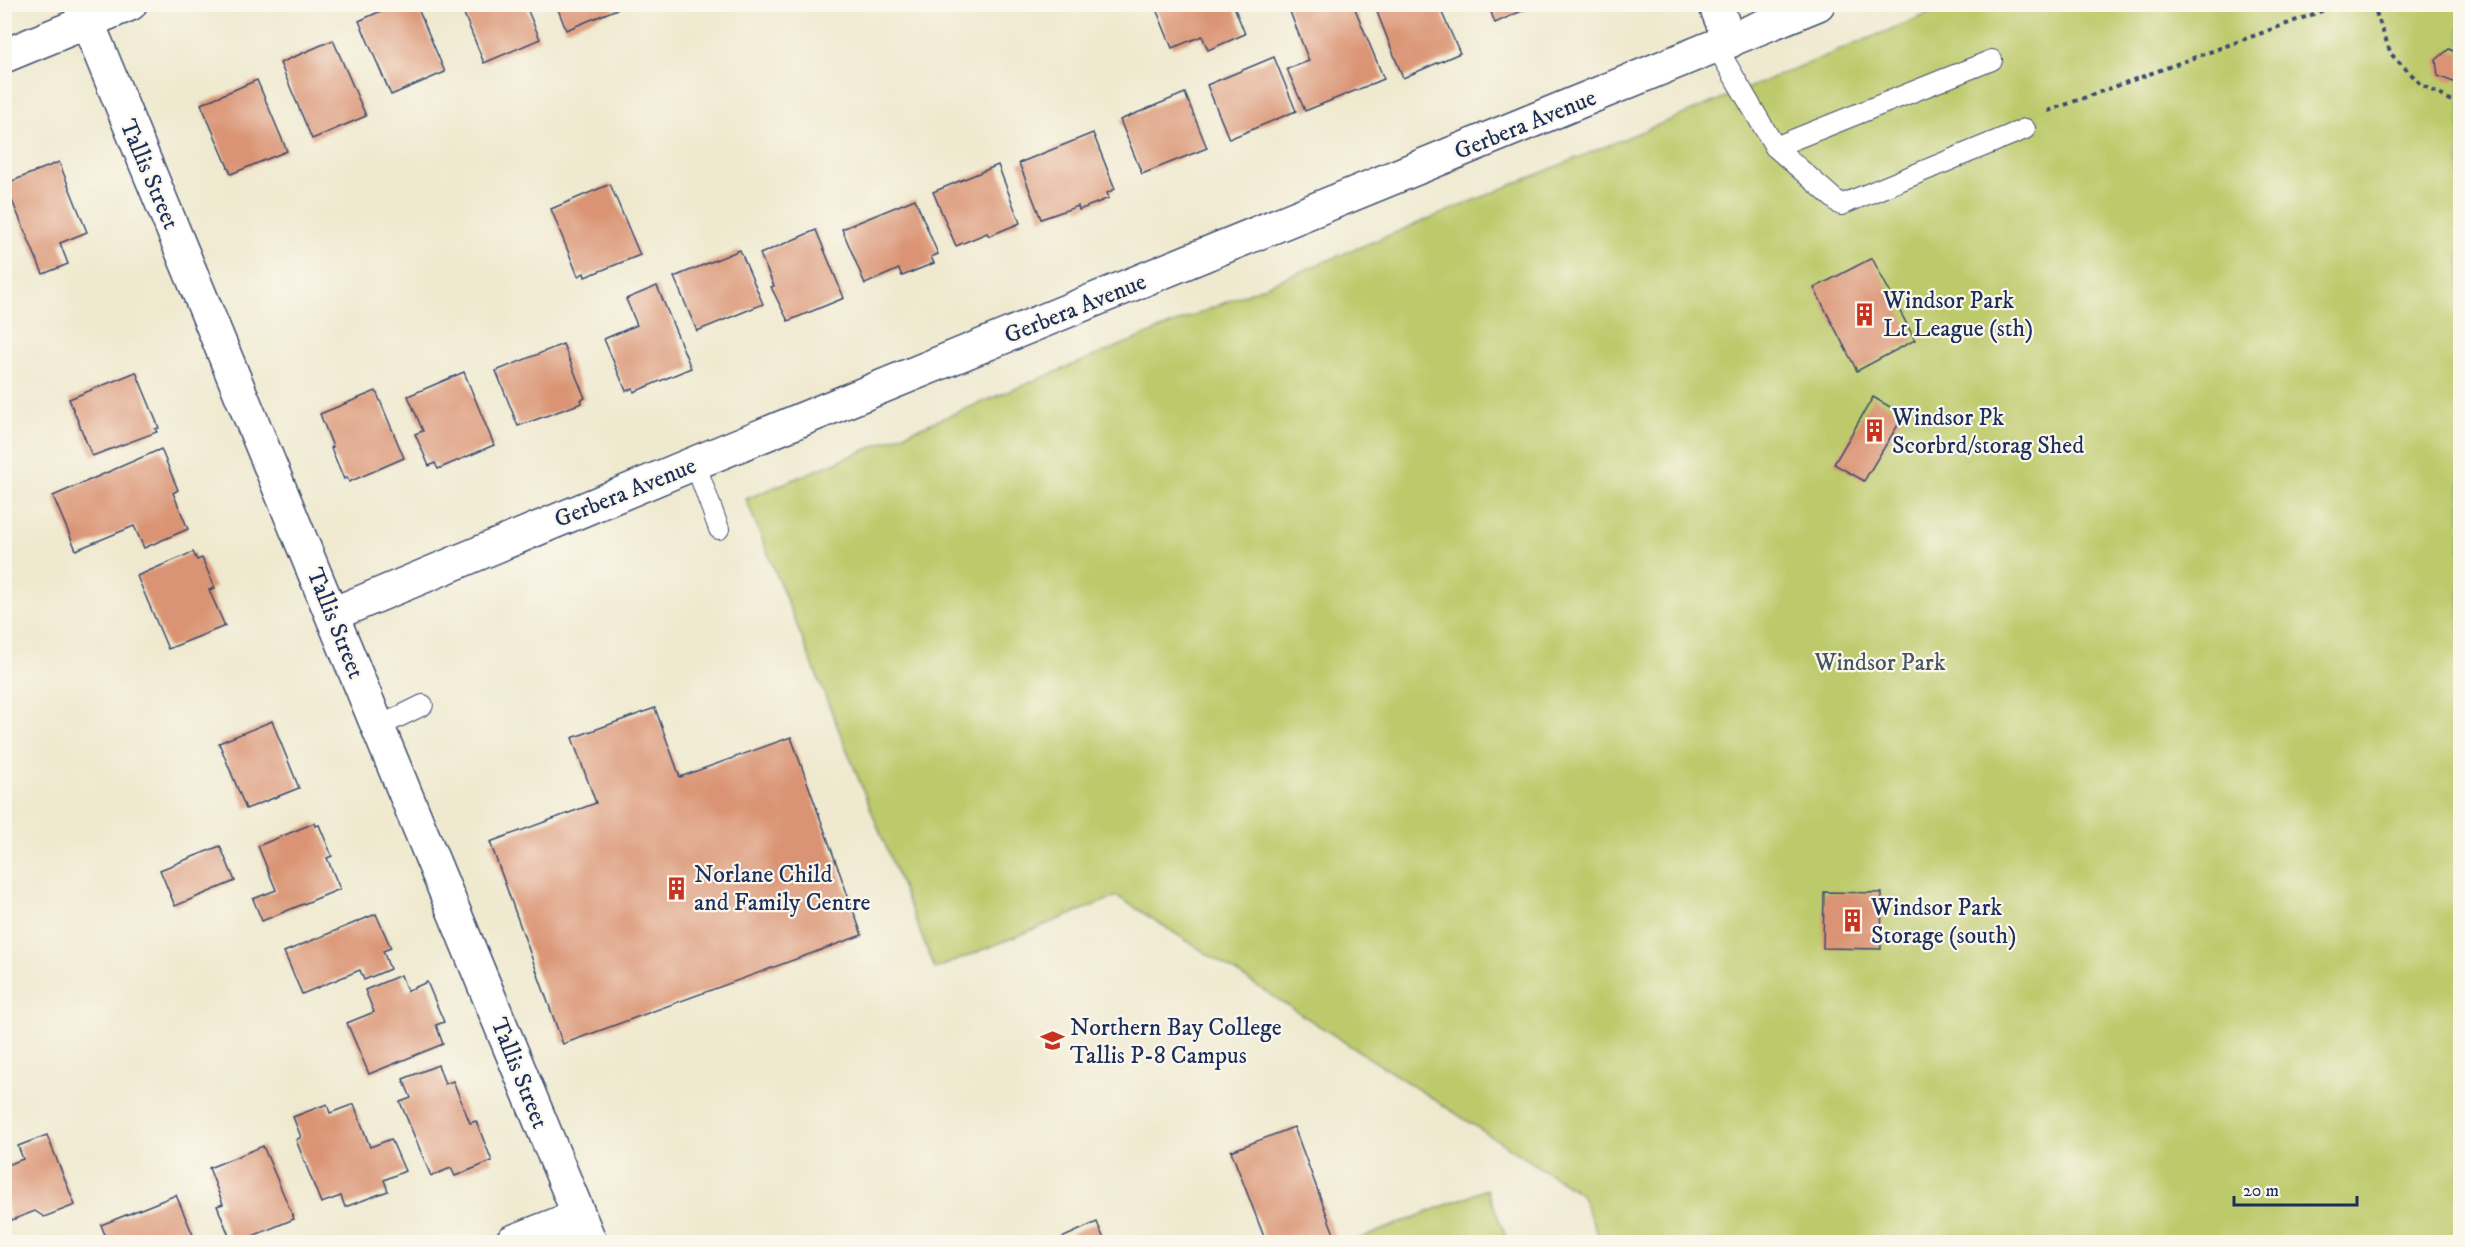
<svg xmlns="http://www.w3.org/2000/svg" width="2465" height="1247" viewBox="0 0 2465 1247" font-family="'IM FELL DW Pica',serif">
  <rect width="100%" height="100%" fill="#fbf7ec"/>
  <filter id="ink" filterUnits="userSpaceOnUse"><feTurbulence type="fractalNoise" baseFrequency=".0167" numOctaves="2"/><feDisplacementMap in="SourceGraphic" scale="12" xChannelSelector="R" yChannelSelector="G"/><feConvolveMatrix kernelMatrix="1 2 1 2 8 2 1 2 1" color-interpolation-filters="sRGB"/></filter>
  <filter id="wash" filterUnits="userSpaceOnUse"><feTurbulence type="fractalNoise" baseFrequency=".008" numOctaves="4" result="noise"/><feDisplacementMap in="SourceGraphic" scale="24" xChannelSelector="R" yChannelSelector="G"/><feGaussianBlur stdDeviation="1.35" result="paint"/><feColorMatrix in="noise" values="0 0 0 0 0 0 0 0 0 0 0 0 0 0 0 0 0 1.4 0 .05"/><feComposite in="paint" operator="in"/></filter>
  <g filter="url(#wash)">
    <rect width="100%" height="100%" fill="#efe9cf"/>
    <g fill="#bdca6c" stroke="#6c7c65" stroke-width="1.5">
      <path d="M1950,5H2460V1242H1601L1581,1194L1117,896L935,969L746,499Z"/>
      <path d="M1487,1189L1508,1242H1351Z"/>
    </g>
    <g id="blocks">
      <g fill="#da9474">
        <path d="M396,4H416L445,72L391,95L359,21Z"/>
        <path d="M460,4H525L540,39L484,63Z"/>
        <path d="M556,4H621L622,7L566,30Z"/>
        <path d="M1154,4H1233L1245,34L1208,50L1202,36L1172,48Z"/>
        <path d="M1287,4H1353L1384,79L1305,111L1287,69L1309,61Z"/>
        <path d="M1394,4H1438L1460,53L1403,78L1377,12Z"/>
        <path d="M1488,4H1537L1495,23Z"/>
        <path d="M333,40L366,116L312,139L280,63Z"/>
        <path d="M2449,49L2460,54V76L2453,82L2438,76L2436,60Z"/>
        <path d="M1274,57L1296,111L1229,139L1207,85Z"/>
        <path d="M257,80L287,151L231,174L201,104Z"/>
        <path d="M1185,93L1207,148L1142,174L1120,120Z"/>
        <path d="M1093,133L1115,189L1107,193L1109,198L1079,210L1078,206L1041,219L1019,163Z"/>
        <path d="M59,162L87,232L60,243L68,264L43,274L5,184Z"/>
        <path d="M998,165L1020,223L989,236L987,233L956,246L933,192Z"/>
        <path d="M610,184L640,255L585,277L584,273L578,276L551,209Z"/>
        <path d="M915,199L938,254L931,257L934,263L902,276L899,269L865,284L842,229Z"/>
        <path d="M816,230L844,298L788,321L771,287L774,286L760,254Z"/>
        <path d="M740,250L763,304L697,331L674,277Z"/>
        <path d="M1872,258L1915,340L1857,371L1814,288Z"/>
        <path d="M657,286L691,368L634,392L633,388L626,391L604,339L637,325L626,299Z"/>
        <path d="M563,344L585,398L581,400L582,403L518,426L496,371Z"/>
        <path d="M136,372L159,428L155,429L157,432L92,456L69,399Z"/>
        <path d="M464,372L494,445L438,469L435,463L429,466L415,434L423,431L408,396Z"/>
        <path d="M376,391L404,458L349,482L347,477L344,479L331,448L333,447L320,414Z"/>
        <path d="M1873,397L1904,415L1864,481L1834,464Z"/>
        <path d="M161,449L178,490L173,493L188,529L144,548L134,526L76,550L53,496Z"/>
        <path d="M193,552L197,560L202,558L215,588L209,590L225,626L168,649L137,576Z"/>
        <path d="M655,708L680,777L791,737L862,935L563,1044L490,842L596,803L572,738Z"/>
        <path d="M272,721L299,788L246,809L219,743Z"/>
        <path d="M314,823L315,826L319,825L332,856L327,858L340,889L262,921L253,899L276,890L258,846Z"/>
        <path d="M220,846L235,881L175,906L160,870Z"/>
        <path d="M1824,892L1882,893L1881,949L1823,948Z"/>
        <path d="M376,914L391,948L383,951L390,969L364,980L360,970L302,994L284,952Z"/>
        <path d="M401,975L407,991L427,982L444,1022L436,1025L443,1044L369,1074L347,1023L374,1012L365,990Z"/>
        <path d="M438,1065L445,1084L453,1081L470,1123L476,1121L492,1161L455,1176L451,1168L431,1176L400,1102L411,1098L403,1079Z"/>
        <path d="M327,1104L330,1113L354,1104L370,1147L391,1139L405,1171L384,1180L388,1191L345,1207L341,1196L321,1203L296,1140L301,1137L293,1117Z"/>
        <path d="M1294,1127L1337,1242H1266L1231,1151Z"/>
        <path d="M47,1135L75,1205L44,1217L35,1211L12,1220L4,1202V1166L23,1159L18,1146Z"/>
        <path d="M263,1146L294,1219L238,1242L236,1236L230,1238L217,1206L223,1204L209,1168Z"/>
        <path d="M176,1195L196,1242H108L101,1225Z"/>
        <path d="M1097,1222L1105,1242H1053Z"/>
      </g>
    </g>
  </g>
  <g filter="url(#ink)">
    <use href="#blocks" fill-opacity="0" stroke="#3b4b6f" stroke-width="1.5"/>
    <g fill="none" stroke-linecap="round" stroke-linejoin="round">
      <defs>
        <g id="service">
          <path d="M1716,46L1775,147L1992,60"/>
          <path d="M1775,147L1841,205L2025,129"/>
          <path d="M695,463L719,529"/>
          <path d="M378,727L423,705"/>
        </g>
        <g id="minor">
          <path d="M80,4L590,1242"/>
          <path d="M1715,4L1730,41"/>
          <path d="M333,614L695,463L1818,4"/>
          <path d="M512,1242L579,1216"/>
        </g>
        <path id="tertiary" d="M4,56L130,4"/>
      </defs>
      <use href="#service" stroke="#3b4b6f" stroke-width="22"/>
      <use href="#minor" stroke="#3b4b6f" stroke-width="36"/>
      <use href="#tertiary" stroke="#3b4b6f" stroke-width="36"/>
      <g stroke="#3b4b6f" stroke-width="4" stroke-dasharray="4.5 4.5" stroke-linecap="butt">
        <path d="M2373,4L2391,54L2422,85L2460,105"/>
        <path d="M2048,111L2341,4"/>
      </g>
      <use href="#service" stroke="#fff" stroke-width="20"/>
      <use href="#minor" stroke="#fff" stroke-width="33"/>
      <use href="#tertiary" stroke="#fff" stroke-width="33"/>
    </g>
  </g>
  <defs>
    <symbol id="building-bare" viewBox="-9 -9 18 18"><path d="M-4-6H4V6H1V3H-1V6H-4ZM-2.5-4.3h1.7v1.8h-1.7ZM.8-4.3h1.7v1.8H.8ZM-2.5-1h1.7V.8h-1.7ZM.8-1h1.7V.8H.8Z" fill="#c8321e" stroke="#fbf7ec" stroke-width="2.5" paint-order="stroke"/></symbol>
    <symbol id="school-bare" viewBox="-9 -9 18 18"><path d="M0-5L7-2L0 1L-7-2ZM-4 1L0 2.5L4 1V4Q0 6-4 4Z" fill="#c8321e" stroke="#fbf7ec" stroke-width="2.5" paint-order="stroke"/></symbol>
  </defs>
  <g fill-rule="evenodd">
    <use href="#building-bare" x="1848" y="298" width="33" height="33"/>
    <use href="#building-bare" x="1858" y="414" width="33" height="33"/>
    <use href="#building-bare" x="660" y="872" width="33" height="33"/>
    <use href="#building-bare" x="1836" y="904" width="33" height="33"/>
    <use href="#school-bare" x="1036" y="1024" width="33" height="33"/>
  </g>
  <g text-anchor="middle" stroke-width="4.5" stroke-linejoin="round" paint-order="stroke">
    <g font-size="24" fill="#1b2f5e" stroke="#fbf7ec">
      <text transform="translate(1525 124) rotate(-22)" y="8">Gerbera Avenue</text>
      <text transform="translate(150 174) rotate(67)" y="8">Tallis Street</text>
      <text transform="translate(1075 308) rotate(-22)" y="8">Gerbera Avenue</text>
      <text transform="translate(625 492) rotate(-22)" y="8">Gerbera Avenue</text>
      <text transform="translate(336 623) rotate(68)" y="8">Tallis Street</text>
      <text transform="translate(520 1073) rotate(68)" y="8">Tallis Street</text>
    </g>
    <g font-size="24" fill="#1b2f5e" stroke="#fbf7ec" text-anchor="start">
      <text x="1883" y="308">Windsor Park<tspan x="1883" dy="28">Lt League (sth)</tspan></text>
      <text x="1892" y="425">Windsor Pk<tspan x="1892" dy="28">Scorbrd/storag Shed</tspan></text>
      <text x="694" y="882">Norlane Child<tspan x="694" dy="28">and Family Centre</tspan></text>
      <text x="1871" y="915">Windsor Park<tspan x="1871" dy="28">Storage (south)</tspan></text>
      <text x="1070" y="1035">Northern Bay College<tspan x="1070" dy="28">Tallis P-8 Campus</tspan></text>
    </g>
    <g font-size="24" fill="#445662" stroke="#fbf7ec">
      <text x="1880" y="670">Windsor Park</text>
    </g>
  </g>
  <rect width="2465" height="1247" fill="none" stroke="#fbf7ec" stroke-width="24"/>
  <path d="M2234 1196v9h123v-9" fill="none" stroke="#1b2f5e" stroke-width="3"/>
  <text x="2243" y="1196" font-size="18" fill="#1b2f5e" stroke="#fbf7ec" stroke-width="4.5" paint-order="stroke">20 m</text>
</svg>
